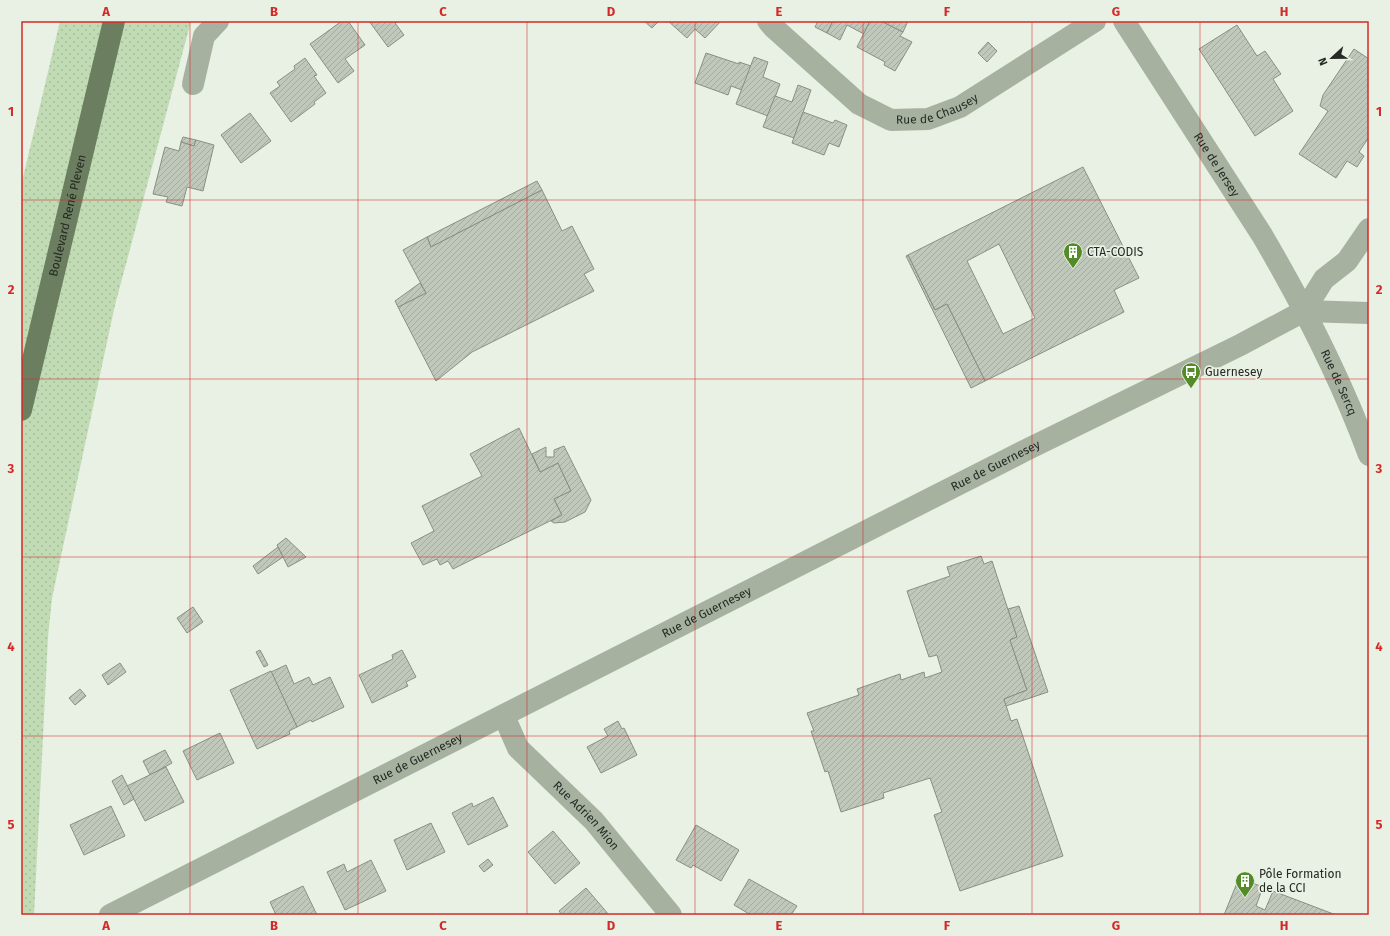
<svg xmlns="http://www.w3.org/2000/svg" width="1390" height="936" viewBox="0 0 1390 936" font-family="'Fira Sans',sans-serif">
  <defs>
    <pattern id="grass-dots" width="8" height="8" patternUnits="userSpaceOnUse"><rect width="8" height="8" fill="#c1dbb4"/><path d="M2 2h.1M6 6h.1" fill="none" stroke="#a6bc9b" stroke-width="1.8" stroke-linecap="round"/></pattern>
    <pattern id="building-hatch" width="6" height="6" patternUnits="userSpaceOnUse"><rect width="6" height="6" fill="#bfc8ba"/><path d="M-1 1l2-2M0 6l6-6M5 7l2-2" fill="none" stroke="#a4aca0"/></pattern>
  </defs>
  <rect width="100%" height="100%" fill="#e8f1e3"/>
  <path fill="url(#grass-dots)" d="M60,21H191L115,305L52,598L48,637L34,915H21V186Z"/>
  <g fill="url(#building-hatch)" stroke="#879083" fill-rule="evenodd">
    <path d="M342,21H348L365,45L345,59L354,71L338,83L310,44Z"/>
    <path d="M369,21H399L395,23L404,35L388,47Z"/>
    <path d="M644,21H659L652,28Z"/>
    <path d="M668,21H721L705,38L695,29L687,38Z"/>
    <path d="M818,21H833L827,33L815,27Z"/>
    <path d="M833,21H870L864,34L847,25L840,40L827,33Z"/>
    <path d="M870,21H881L903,32L900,36L912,42L895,71L884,65L885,62L857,47Z"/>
    <path d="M881,21H908L903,32Z"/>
    <path d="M1237,25L1257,56L1265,51L1281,74L1273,79L1293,111L1255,136L1199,49Z"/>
    <path d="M988,42L997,51L987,62L978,53Z"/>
    <path d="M1354,49L1369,59V137L1359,152L1364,156L1357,167L1347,161L1336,178L1299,154L1328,111L1320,106L1323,95Z"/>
    <path d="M706,53L739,64V62L751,66L742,90L731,86L728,95L695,83Z"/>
    <path d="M754,57L768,62L763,77L780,84L768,116L736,104Z"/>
    <path d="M305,58L317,75L314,76L326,93L314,102L315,104L291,122L270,93L280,86L277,82L295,69L294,66Z"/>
    <path d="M798,85L811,90L794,138L763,127L775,96L792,102Z"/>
    <path d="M803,112L833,123L835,120L847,125L839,147L829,143L824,155L792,143Z"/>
    <path d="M250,113L271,141L241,163L221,135Z"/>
    <path d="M183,137L196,140L194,146L181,142Z"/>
    <path d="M196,140L214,145L203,191L187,187L182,206L166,202L168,197L153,194L165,147L179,151L181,142L194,146Z"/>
    <path d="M1083,167L1139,278L1114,290L1124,312L985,381L947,304L935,310L908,255ZM999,244L1035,318L1003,334L967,261Z"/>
    <path d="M537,181L542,190L431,247L427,237Z"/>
    <path d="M542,190L562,231L572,226L594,269L584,274L594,291L472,352L436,381L398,307L426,293L403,250L427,237L431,247Z"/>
    <path d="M908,255L935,310L947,304L985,381L971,388L906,256Z"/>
    <path d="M420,283L426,293L398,307L395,301Z"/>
    <path d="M519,428L540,472L558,463L571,491L554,499L562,515L453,569L448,561L440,565L437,559L423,565L411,543L434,531L422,506L482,476L470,454Z"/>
    <path d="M564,446L591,500L585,512L565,522L554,523L551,521L562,515L554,499L571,491L558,463L540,472L532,454L546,447V457H554V450Z"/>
    <path d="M286,538L306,557L288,567L277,545Z"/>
    <path d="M278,547L283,557L258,574L253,566Z"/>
    <path d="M981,556L984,564L992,561L1017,637L1010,640L1027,690L1004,699L1011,721L1017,719L1063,856L960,891L934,815L942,812L930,778L883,793L884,798L841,812L828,771L825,772L811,731H814L807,713L859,695L857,689L900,674L901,680L924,672L925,678L942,672L937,655L929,657L907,591L950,576L947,567Z"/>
    <path d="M1019,606L1048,692L1006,706L1004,699L1027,690L1010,640L1017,637L1008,609Z"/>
    <path d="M193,607L203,622L187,633L177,618Z"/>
    <path d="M260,650L268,665L264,667L256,652Z"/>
    <path d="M402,650L416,677L406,682L408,686L372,703L359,675L393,659L392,655Z"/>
    <path d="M120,663L126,672L108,685L102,675Z"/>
    <path d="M286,665L294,684L309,677L313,685L330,677L344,707L312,722L311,720L297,727L271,672Z"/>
    <path d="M271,671L297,727L289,731L290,734L257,749L230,690Z"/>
    <path d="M80,689L86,696L75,705L69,698Z"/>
    <path d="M618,721L622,729L624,728L637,755L601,773L587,747L608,736L604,729Z"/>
    <path d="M220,733L234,763L197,780L183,751Z"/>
    <path d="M165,750L172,763L150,775L143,761Z"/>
    <path d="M166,767L184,802L145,821L127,786Z"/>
    <path d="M122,775L134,799L124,805L112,781Z"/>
    <path d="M493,797L508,826L468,845L452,813L472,803L473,807Z"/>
    <path d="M111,806L125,836L84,855L70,825Z"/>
    <path d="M431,823L445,852L407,870L394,840Z"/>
    <path d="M696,825L739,850L721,881L693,865L691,868L676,860Z"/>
    <path d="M553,831L580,863L555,884L528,852Z"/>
    <path d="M488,859L493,865L484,872L479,866Z"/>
    <path d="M371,860L386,891L345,910L327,872L344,864L347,872Z"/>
    <path d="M1239,878L1263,887L1256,906L1265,910L1273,891L1336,915H1224Z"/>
    <path d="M749,879L797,906L791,915H751L734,905Z"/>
    <path d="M303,886L317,915H276L270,902Z"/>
    <path d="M586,888L609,915H562L559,911Z"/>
  </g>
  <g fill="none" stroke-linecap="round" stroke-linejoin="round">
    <g stroke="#a6b1a0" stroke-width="22">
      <path id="s1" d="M768,21L773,27L859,104L891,120L928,119L960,107L1095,21"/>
      <path id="s2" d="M1124,21L1262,235C1303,305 1341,379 1369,455"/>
      <path d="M193,84L204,36L218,21"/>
      <path d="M1304,311L1324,279L1347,261L1369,229"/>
      <path id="s3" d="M504,716L518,748L594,821L671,915"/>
      <path id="s4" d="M110,915L1026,450L1242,344L1304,311L1369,313"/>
    </g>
    <path stroke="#6b7f60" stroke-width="22" id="s5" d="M21,410L114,21"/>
  </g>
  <path fill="none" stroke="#d62828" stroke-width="1" stroke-opacity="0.55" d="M190,21V915M358,21V915M527,21V915M695,21V915M863,21V915M1032,21V915M1200,21V915M21,200H1369M21,379H1369M21,557H1369M21,736H1369"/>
  <defs>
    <symbol id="building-pin" viewBox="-11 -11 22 30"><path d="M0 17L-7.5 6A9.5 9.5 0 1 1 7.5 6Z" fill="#528b27" stroke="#e8f1e3"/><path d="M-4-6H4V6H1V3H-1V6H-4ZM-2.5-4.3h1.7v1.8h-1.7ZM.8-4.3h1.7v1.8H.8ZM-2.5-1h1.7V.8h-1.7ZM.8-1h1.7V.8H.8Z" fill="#fff"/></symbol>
    <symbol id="bus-pin" viewBox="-11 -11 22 30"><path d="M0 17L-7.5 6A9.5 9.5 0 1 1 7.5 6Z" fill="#528b27" stroke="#e8f1e3"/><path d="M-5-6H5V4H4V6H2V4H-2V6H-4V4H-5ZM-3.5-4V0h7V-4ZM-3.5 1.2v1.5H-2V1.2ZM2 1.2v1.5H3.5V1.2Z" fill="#fff"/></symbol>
  </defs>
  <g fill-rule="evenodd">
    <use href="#building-pin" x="1062" y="241" width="22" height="30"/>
    <use href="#bus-pin" x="1180" y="361" width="22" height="30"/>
    <use href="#building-pin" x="1234" y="870" width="22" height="30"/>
  </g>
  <g text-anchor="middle" stroke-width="3.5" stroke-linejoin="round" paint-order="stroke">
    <g font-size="12" fill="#262924" stroke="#e8f1e3">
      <text dy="4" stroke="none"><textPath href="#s1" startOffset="207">Rue de Chausey</textPath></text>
      <text dy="4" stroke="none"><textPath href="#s2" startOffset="171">Rue de Jersey</textPath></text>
      <text dy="4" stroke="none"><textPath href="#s5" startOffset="200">Boulevard René Pleven</textPath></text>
      <text dy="4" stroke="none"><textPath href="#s2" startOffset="421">Rue de Sercq</textPath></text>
      <text dy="4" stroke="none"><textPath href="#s4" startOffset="993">Rue de Guernesey</textPath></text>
      <text dy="4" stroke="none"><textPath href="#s4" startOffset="669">Rue de Guernesey</textPath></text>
      <text dy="4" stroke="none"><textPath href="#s4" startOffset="345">Rue de Guernesey</textPath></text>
      <text dy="4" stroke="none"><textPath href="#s3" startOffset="131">Rue Adrien Mion</textPath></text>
    </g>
    <g font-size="12" fill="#262924" stroke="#e8f1e3" text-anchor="start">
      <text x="1087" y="256">CTA-CODIS</text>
      <text x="1205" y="376">Guernesey</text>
      <text x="1259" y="878">Pôle Formation<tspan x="1259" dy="14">de la CCI</tspan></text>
    </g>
  </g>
  <rect width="1390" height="936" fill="none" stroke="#e8f1e3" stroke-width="44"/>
  <g transform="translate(1332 58) rotate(248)" stroke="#e8f1e3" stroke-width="3" paint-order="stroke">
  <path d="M0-3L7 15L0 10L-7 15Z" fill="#262924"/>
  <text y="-6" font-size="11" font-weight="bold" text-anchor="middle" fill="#262924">N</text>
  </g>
  <rect x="22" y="22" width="1346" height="892" fill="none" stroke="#d62828" stroke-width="1.5"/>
  <g font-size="13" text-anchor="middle" font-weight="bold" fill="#d62828">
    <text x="106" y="16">A</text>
    <text x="274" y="16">B</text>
    <text x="443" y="16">C</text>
    <text x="611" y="16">D</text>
    <text x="779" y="16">E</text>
    <text x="947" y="16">F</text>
    <text x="1116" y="16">G</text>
    <text x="1284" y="16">H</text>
    <text x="11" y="116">1</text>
    <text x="1379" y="116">1</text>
    <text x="11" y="294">2</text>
    <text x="1379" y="294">2</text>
    <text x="11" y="473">3</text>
    <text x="1379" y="473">3</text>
    <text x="11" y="651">4</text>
    <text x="1379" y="651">4</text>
    <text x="11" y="829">5</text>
    <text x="1379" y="829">5</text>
    <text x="106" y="930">A</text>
    <text x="274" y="930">B</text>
    <text x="443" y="930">C</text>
    <text x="611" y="930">D</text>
    <text x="779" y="930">E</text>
    <text x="947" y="930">F</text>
    <text x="1116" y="930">G</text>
    <text x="1284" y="930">H</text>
  </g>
</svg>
